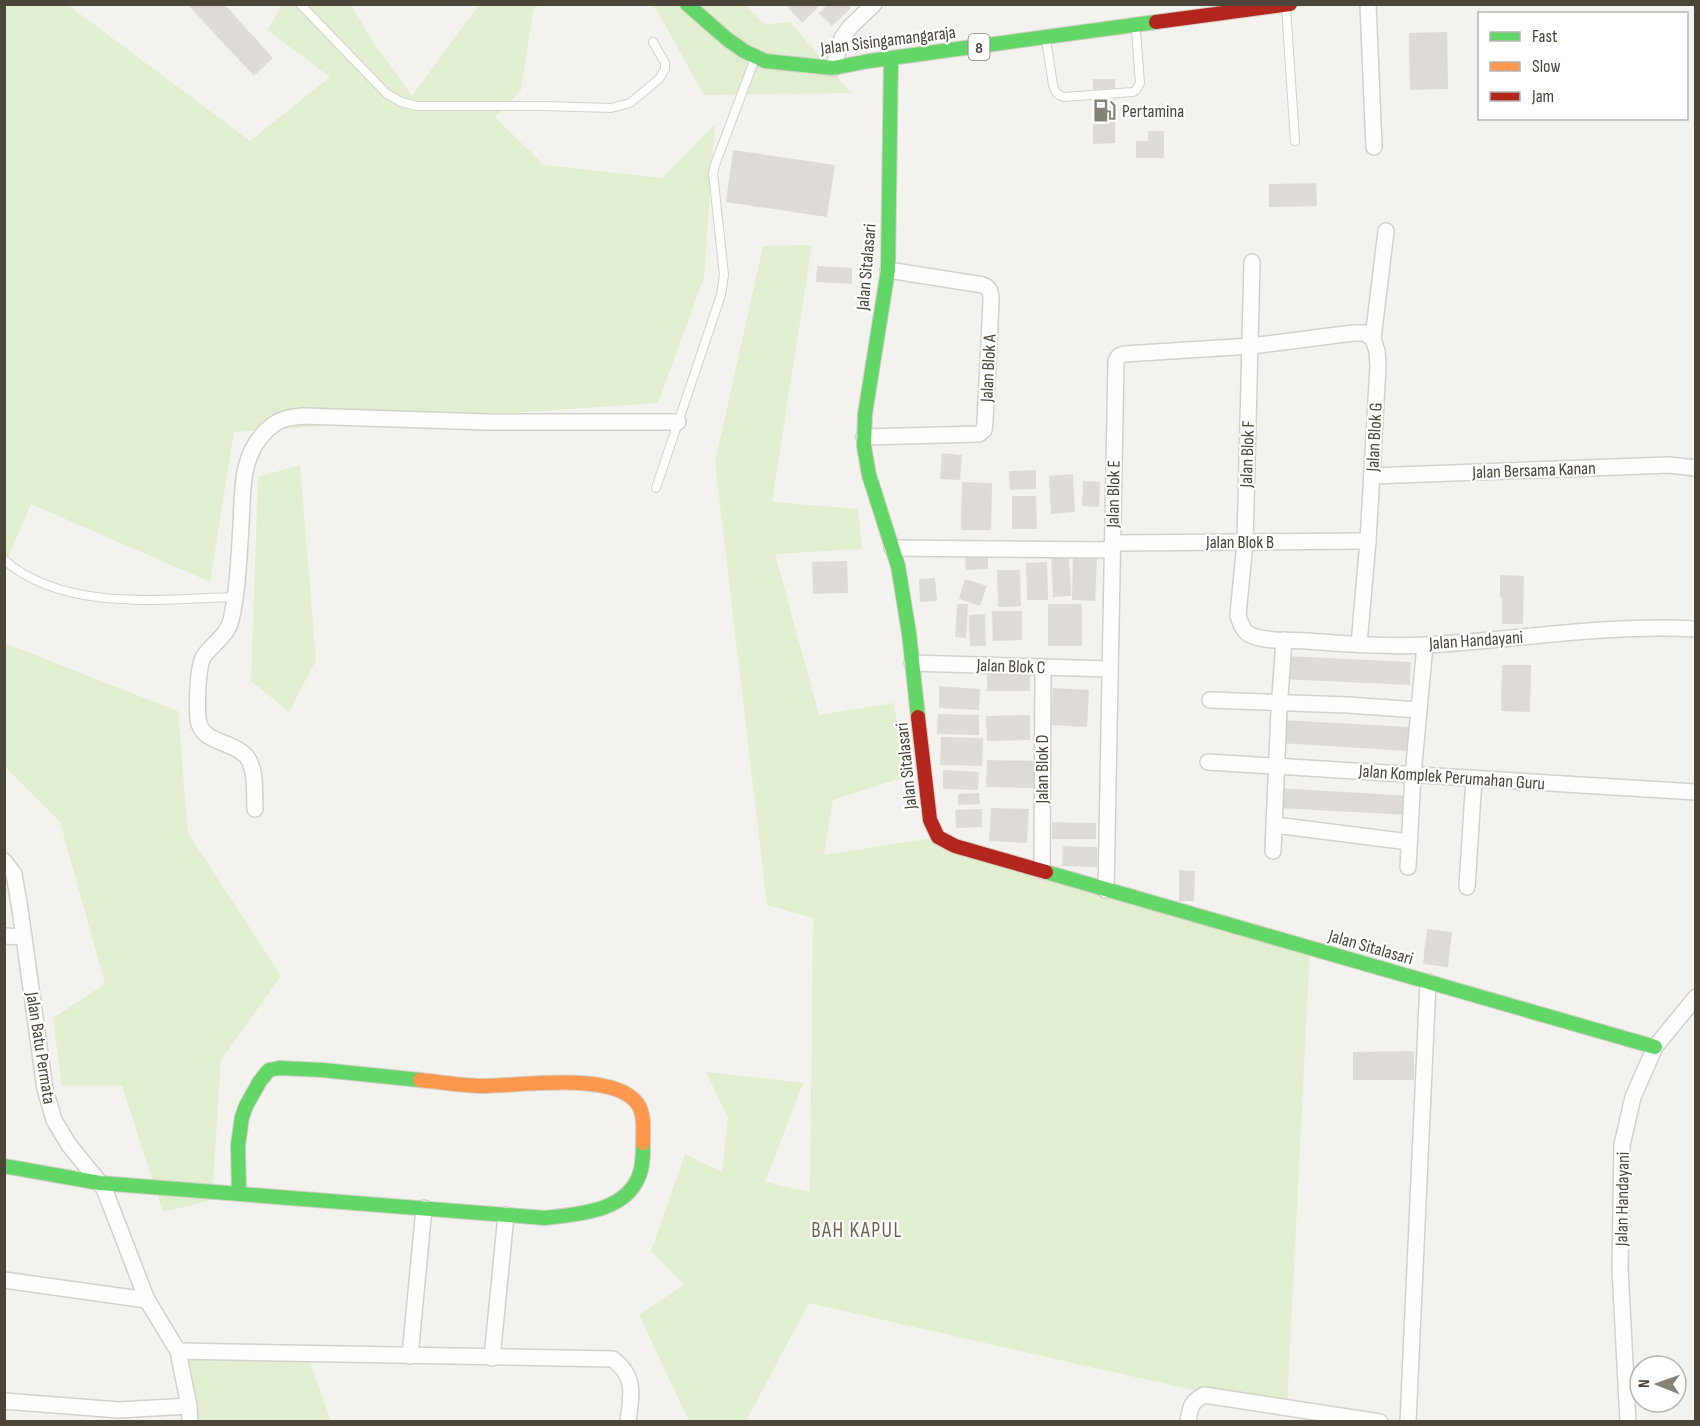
<svg xmlns="http://www.w3.org/2000/svg" width="1700" height="1426" viewBox="0 0 1700 1426" font-family="'Sofia Sans Condensed',sans-serif">
  <rect width="100%" height="100%" fill="#f4f2ee"/>
  <g fill="#e1eecf">
    <path d="M283,4L351,5L373,42L412,96L479,5H539L533,10L521,90L495,117L544,165L662,178L715,124L704,277L658,403L234,432L210,582L31,504L5,565V5H68L250,141L330,77L267,30Z"/>
    <path d="M651,5H745L765,25L790,22L851,93L704,95L656,9Z"/>
    <path d="M812,245L772,502L858,509L862,549L775,554L819,715L894,703L904,777L833,800L824,855L938,837L1310,948L1287,1407L1219,1396L809,1303L746,1421H689L639,1315L684,1285L651,1251L685,1154L722,1172L728,1118L706,1072L803,1083L765,1182L810,1192L813,918L767,905L715,462L763,246Z"/>
    <path d="M300,465L316,660L289,712L251,681L258,477Z"/>
    <path d="M4,643L178,711L188,833L281,976L221,1060L212,1200L163,1212L122,1086H62L53,1018L105,984L60,822L5,767Z"/>
    <path d="M178,1351L307,1354L331,1421H190Z"/>
  </g>
  <g fill="#dedbd6">
    <path d="M187,4H224L273,58L254,76Z"/>
    <path d="M788,4H821L802,23L787,6Z"/>
    <path d="M828,4H847L851,8L832,26L819,13Z"/>
    <path d="M1447,32L1448,89L1410,90L1409,33Z"/>
    <path d="M1093,79H1115V143L1093,144Z"/>
    <path d="M1148,131H1164V158H1136V141H1148Z"/>
    <path d="M733,150L835,165L827,217L726,202Z"/>
    <path d="M1316,183L1317,206L1269,207V184Z"/>
    <path d="M817,266L852,268V284L816,282Z"/>
    <path d="M942,453L962,455L960,480L940,479Z"/>
    <path d="M1036,470V489L1010,490L1009,471Z"/>
    <path d="M1073,474L1075,512L1051,514L1049,476Z"/>
    <path d="M1083,481L1100,482L1099,507L1082,506Z"/>
    <path d="M962,482L992,483L991,530H961Z"/>
    <path d="M1012,496H1036L1037,529H1012Z"/>
    <path d="M1069,553L1071,596L1053,597L1051,554Z"/>
    <path d="M988,555V569L966,570L965,556Z"/>
    <path d="M1073,558L1097,559L1095,601L1072,600Z"/>
    <path d="M847,561L848,593L813,594L812,562Z"/>
    <path d="M1047,562L1048,600H1027L1026,563Z"/>
    <path d="M997,570H1020L1021,606L998,607Z"/>
    <path d="M1500,575L1524,576L1523,624H1502V597H1500Z"/>
    <path d="M935,578L937,601L920,602L919,579Z"/>
    <path d="M965,579L987,586L980,606L959,599Z"/>
    <path d="M957,604H968L966,638L955,637Z"/>
    <rect x="1048" y="604" width="34" height="42"/>
    <path d="M992,611H1022V640L993,641Z"/>
    <path d="M985,614L986,646H970L969,615Z"/>
    <path d="M1284,656L1411,662L1410,685L1282,679Z"/>
    <path d="M1502,665H1531L1530,712L1501,711Z"/>
    <rect x="987" y="670" width="43" height="21"/>
    <path d="M939,686L980,689L979,710L939,708Z"/>
    <path d="M1053,688L1089,690L1087,727L1051,725Z"/>
    <path d="M938,714L979,715V735L937,734Z"/>
    <path d="M1030,715V740L987,741L986,716Z"/>
    <path d="M1280,720L1411,727L1409,751L1279,743Z"/>
    <path d="M941,737L983,738L982,766L940,765Z"/>
    <path d="M987,760L1035,761L1034,788L986,787Z"/>
    <path d="M943,770L979,772L978,790L943,789Z"/>
    <path d="M1278,788L1410,796L1409,815L1277,808Z"/>
    <path d="M979,793L980,804L958,805V794Z"/>
    <path d="M991,808L1029,809L1027,843L989,841Z"/>
    <path d="M982,809V827L956,828L955,810Z"/>
    <path d="M1052,822L1096,823V839H1052Z"/>
    <path d="M1063,846L1097,847V867L1062,866Z"/>
    <path d="M1179,870L1195,871L1194,901H1179Z"/>
    <path d="M1427,929L1452,932L1448,967L1423,964Z"/>
    <path d="M1414,1051V1080H1353V1052Z"/>
  </g>
  <g fill="none" stroke-linecap="round" stroke-linejoin="round">
    <defs>
      <g id="lane">
        <path d="M300,4L386,93L401,102L417,106H544L611,108L630,103L659,79L665,69V63L653,42"/>
        <path d="M1286,8L1295,141"/>
        <path d="M1046,40L1053,85C1055,92 1057,95 1064,97L1133,92L1136,90L1140,83L1136,30"/>
        <path d="M656,488L721,295L724,275L713,173L715,165L754,61"/>
        <path d="M4,560C65,612 160,599 235,597"/>
      </g>
      <g id="street">
        <path d="M1368,4L1374,147"/>
        <path d="M833,68L842,38L850,27L874,4"/>
        <path d="M1252,262L1245,542L1238,615C1240,622 1242,630 1249,634C1261,642 1292,640 1307,641C1347,644 1387,647 1426,645C1516,640 1605,624 1696,629"/>
        <path d="M864,437L979,434L984,430L985,421L991,302C991,294 991,288 983,285L888,270"/>
        <path d="M1372,476L1669,465L1696,468"/>
        <path d="M1112,543L1368,541"/>
        <path d="M892,548L1112,550"/>
        <path d="M1359,644L1368,541L1378,366L1377,351L1373,339L1386,231"/>
        <path d="M912,663L1110,669"/>
        <path d="M1210,700L1348,705L1418,710"/>
        <path d="M1208,762L1696,792"/>
        <path d="M255,809C254,794 257,769 246,756C232,740 201,744 198,719C197,706 197,667 204,656C212,644 228,635 231,620C238,590 239,556 241,525C243,492 240,456 266,431C271,426 277,421 285,419C290,417 297,417 303,416L487,422H678"/>
        <path d="M1275,825L1409,842"/>
        <path d="M1273,851L1279,710L1284,640"/>
        <path d="M4,861L14,874L20,909L45,1089L54,1120L69,1145L100,1183L105,1191L147,1300L178,1351L189,1406L190,1422"/>
        <path d="M1408,867L1413,775L1425,645"/>
        <path d="M1042,871L1043,667"/>
        <path d="M1467,887L1474,778"/>
        <path d="M1106,890L1116,361L1119,356L1124,354L1251,346L1353,333H1365L1373,339"/>
        <path d="M4,936L24,937"/>
        <path d="M4,1280L147,1300"/>
        <path d="M178,1351L613,1359C637,1378 631,1395 628,1422"/>
        <path d="M410,1356L424,1208"/>
        <path d="M492,1358L506,1215"/>
        <path d="M4,1401L119,1410L189,1406"/>
        <path d="M1188,1422C1190,1407 1191,1402 1204,1395L1380,1422"/>
        <path d="M1408,1422L1428,982"/>
        <path d="M1628,1422L1620,1268L1622,1145L1633,1097L1655,1047L1696,997"/>
      </g>
      <g id="fast">
        <path d="M687,4L727,39L744,51L765,61L833,68L869,61L1156,22"/>
        <path d="M891,58L888,270L865,414L864,446L869,475L898,566L909,633L918,717"/>
        <path d="M1046,872L1655,1047"/>
        <path d="M4,1166L100,1183L545,1218C578,1214 625,1212 639,1176C643,1166 643,1154 643,1143"/>
        <path d="M239,1194L238,1145L242,1117L246,1106L260,1081L269,1070L279,1068L322,1070L420,1080"/>
      </g>
      <path id="slow" d="M420,1080C441,1082 463,1086 485,1086C520,1086 613,1071 637,1103C645,1113 643,1131 643,1143"/>
      <g id="jam">
        <path d="M1156,22L1290,4"/>
        <path d="M918,717L930,820L938,837L955,846L1046,872"/>
      </g>
    </defs>
    <use href="#lane" stroke="#d2d0cb" stroke-width="10"/>
    <use href="#street" stroke="#d2d0cb" stroke-width="18"/>
    <use href="#fast" stroke="#d3cfc5" stroke-width="16"/>
    <use href="#slow" stroke="#d3cfc5" stroke-width="16"/>
    <use href="#jam" stroke="#d3cfc5" stroke-width="16"/>
    <use href="#lane" stroke="#fdfdfc" stroke-width="8"/>
    <use href="#street" stroke="#fdfdfc" stroke-width="15"/>
    <use href="#fast" stroke="#63d668" stroke-width="14"/>
    <use href="#slow" stroke="#ff974d" stroke-width="14"/>
    <use href="#jam" stroke="#b3261e" stroke-width="14"/>
  </g>
  <defs>
    <symbol id="fuel-bare" viewBox="-9 -9 18 18"><path d="M-5.5-6h7V0h2V4h1.3V-2.5L3-4.5l.8-.8L6-3V5H2.5V1h-1V6h-7ZM-4.2-4.7v3.2H.2V-4.7Z" fill="#868178" stroke="#fff" stroke-width="2.5" paint-order="stroke"/></symbol>
  </defs>
  <g fill-rule="evenodd">
    <use href="#fuel-bare" x="1088" y="94" width="33" height="33"/>
  </g>
  <g text-anchor="middle" stroke-width="4.5" stroke-linejoin="round" paint-order="stroke">
    <rect fill="#fff" stroke="#817c74" stroke-width="1.5" x="968.5" y="34" width="21" height="26" rx="4.5"/>
    <g font-size="16" font-weight="bold" fill="#4b4439">
      <text x="979" y="53">8</text>
    </g>
    <g font-size="18" fill="#4b4439" stroke="#fff">
      <text transform="translate(888 40) rotate(-7)" y="6">Jalan Sisingamangaraja</text>
      <text transform="translate(866 267) rotate(-85)" y="6">Jalan Sitalasari</text>
      <text transform="translate(988 368) rotate(-87)" y="6">Jalan Blok A</text>
      <text transform="translate(1374 437) rotate(-87)" y="6">Jalan Blok G</text>
      <text transform="translate(1247 454) rotate(-88)" y="6">Jalan Blok F</text>
      <text transform="translate(1534 470) rotate(-2)" y="6">Jalan Bersama Kanan</text>
      <text transform="translate(1113 494) rotate(-89)" y="6">Jalan Blok E</text>
      <text x="1240" y="548">Jalan Blok B</text>
      <text transform="translate(1476 640) rotate(-4)" y="6">Jalan Handayani</text>
      <text transform="translate(1011 666) rotate(2)" y="6">Jalan Blok C</text>
      <text transform="translate(906 766) rotate(-96)" y="6">Jalan Sitalasari</text>
      <text transform="translate(1042 769) rotate(-90)" y="6">Jalan Blok D</text>
      <text transform="translate(1452 777) rotate(4)" y="6">Jalan Komplek Perumahan Guru</text>
      <text transform="translate(1371 947) rotate(16)" y="6">Jalan Sitalasari</text>
      <text transform="translate(41 1048) rotate(81)" y="6">Jalan Batu Permata</text>
      <text transform="translate(1622 1199) rotate(-89)" y="6">Jalan Handayani</text>
    </g>
    <g font-size="18" fill="#4b4439" stroke="#fff" text-anchor="start">
      <text x="1122" y="117">Pertamina</text>
    </g>
    <g font-size="21" letter-spacing="1.5" fill="#6e6250" stroke="#fff">
      <text x="857" y="1237">BAH KAPUL</text>
    </g>
  </g>
  <rect width="1700" height="1426" fill="none" stroke="#4b4439" stroke-width="12"/>
  <rect x="1478" y="12" width="210" height="108" fill="#ffffff" stroke="#b7b4b0" stroke-width="1.5"/>
  <rect x="1490" y="32" width="30" height="9" fill="#63d668" stroke="#b7b4b0" stroke-width="1.5"/>
  <text x="1532" y="42" font-size="18" fill="#4b4439">Fast</text>
  <rect x="1490" y="62" width="30" height="9" fill="#ff974d" stroke="#b7b4b0" stroke-width="1.5"/>
  <text x="1532" y="72" font-size="18" fill="#4b4439">Slow</text>
  <rect x="1490" y="92" width="30" height="9" fill="#b3261e" stroke="#b7b4b0" stroke-width="1.5"/>
  <text x="1532" y="102" font-size="18" fill="#4b4439">Jam</text>
  <g transform="translate(1658 1384) rotate(271)"><circle r="28" fill="#ffffff" stroke="#b7b4b0" stroke-width="1.5"/>
  <path d="M0-4.5L10 22L0 15L-10 22Z" fill="#868178"/>
  <text y="-9" font-size="16" font-weight="bold" text-anchor="middle" fill="#4b4439">N</text>
  </g>
</svg>
